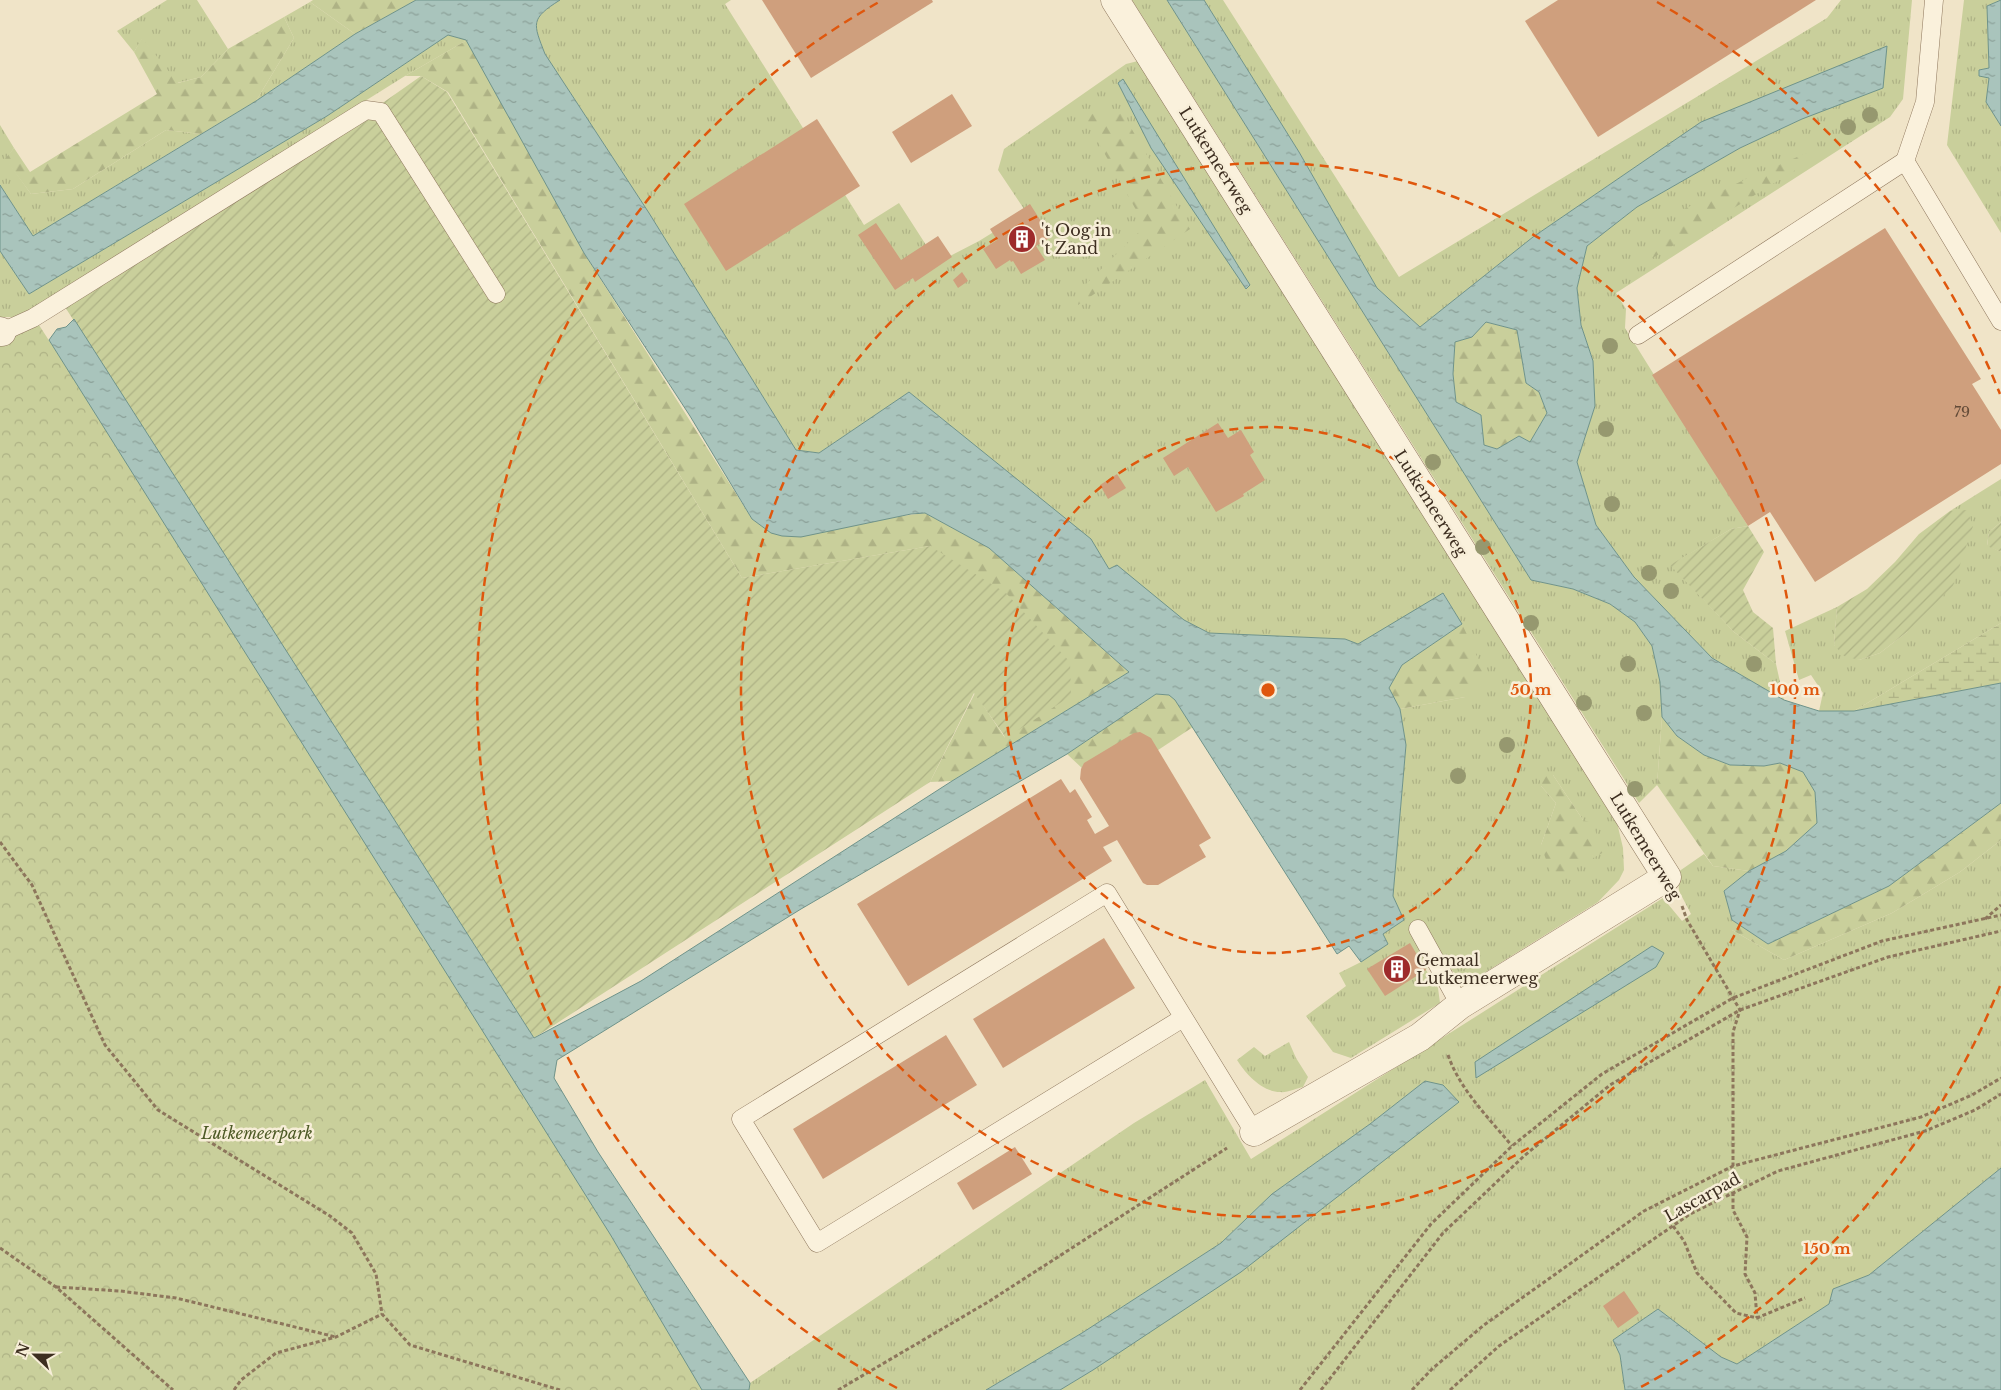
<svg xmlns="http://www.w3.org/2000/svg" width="2001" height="1390" viewBox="0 0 2001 1390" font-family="'Libre Baskerville',serif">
  <defs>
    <pattern id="grass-tufts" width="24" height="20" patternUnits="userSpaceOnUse" patternTransform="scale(1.25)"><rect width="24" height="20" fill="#c9cf9b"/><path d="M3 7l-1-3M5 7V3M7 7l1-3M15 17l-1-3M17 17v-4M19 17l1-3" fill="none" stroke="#aeb285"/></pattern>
    <pattern id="forest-firs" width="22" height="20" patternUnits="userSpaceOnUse" patternTransform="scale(1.25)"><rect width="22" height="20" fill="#c9cf9b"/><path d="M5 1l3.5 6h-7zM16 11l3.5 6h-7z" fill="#aeb285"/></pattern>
    <pattern id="wetland-marsh" width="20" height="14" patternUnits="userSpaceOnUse" patternTransform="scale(1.25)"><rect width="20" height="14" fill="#c9cf9b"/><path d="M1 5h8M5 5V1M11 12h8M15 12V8" fill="none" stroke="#aeb285"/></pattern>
    <pattern id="park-crowns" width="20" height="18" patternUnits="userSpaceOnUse" patternTransform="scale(1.25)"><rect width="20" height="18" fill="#c9cf9b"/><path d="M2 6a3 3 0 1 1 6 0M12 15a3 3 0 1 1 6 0" fill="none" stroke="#aeb285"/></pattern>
    <pattern id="garden-furrows" width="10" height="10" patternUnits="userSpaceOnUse" patternTransform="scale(1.25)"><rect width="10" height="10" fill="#c9cf9b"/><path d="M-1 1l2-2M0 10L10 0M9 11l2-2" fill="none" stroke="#aeb285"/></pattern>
    <pattern id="water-ripples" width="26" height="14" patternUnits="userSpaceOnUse" patternTransform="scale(1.25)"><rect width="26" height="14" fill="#a9c4bc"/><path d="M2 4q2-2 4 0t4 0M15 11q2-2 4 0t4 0" fill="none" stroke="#8ba098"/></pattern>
  </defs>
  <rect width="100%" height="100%" fill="#f0e4c8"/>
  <g fill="url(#grass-tufts)" fill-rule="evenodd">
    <path d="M167,0H197L228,49L201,77L177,83L142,39L134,52L117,31Z"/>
    <path d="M560,0H731L725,4L864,225L899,203L928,248L950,256L979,241L1026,212L998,170L1004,149L1126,64L1142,60L1615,814L1623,848L1624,870L1619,880L1598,902L1468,983L1460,980L1433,947L1426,970L1438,988L1440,1003L1351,1058L1333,1052L1306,1016L1346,986L1339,973L1361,962L1388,944L1383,934L1404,920L1393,896L1406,745L1400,709L1465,697L1462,624L1444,594L1358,644L1344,639L1209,633L1184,620L1109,569L1090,539L909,392L819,453L796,450L649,213L545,54C533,23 530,19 560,0ZM1553,775L1583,820L1541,845L1556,803L1541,786Z"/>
    <path d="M1132,0H1167L1531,580L1573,589L1610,604L1635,622L1652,646L1660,682L1662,717L1657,785L1639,803Z"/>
    <path d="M1204,0H1223L1399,277L1827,18L1841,0H1912L1903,99L1890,117L1616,293L1626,309L1625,328L1748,526L1731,529L1671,565L1734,632L1776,664L1784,700L1712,658L1634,577L1596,525L1577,462L1595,406L1593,361L1581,325L1577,288L1587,246L1637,207L1740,148L1802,119L1701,122L1533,237L1420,327L1377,288L1299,152Z"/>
    <path d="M1964,0H2001L1987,6L1989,69L1979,70L1989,78L1986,102L2001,126V233L1947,145Z"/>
    <path d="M310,2L355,34L256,101L294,38L284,17Z"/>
    <path d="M448,35L467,40L405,76L20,317H0V251L29,294L327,116Z"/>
    <path d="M0,125L14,148L6,159L31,194L73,189L166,130L201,134L33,236L0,185Z"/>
    <path d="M2001,479V522L1989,532L1987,545L2001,552V623L1854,711H1819L1823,693L1811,675L1799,680L1785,631L1837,607L1834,645L1859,660L1880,653L1907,632L1967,511H1950Z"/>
    <path d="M2001,840V1168L1869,1275L1833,1289L1829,1304L1737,1364L1721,1357L1658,1309L1613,1340L1620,1355L1625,1390H1060L1093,1370L1425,1081L1370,1124L1272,1194L1221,1243L1082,1333L986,1390H749L750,1383L1134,1123L1205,1080L1251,1159L1663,898L1682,921L1691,914L1679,891L1678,872L1704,854L1713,866L1749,871L1724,891L1732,920V930L1784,960L1892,913L1960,872Z"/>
    <path d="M1289,1042L1296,1058L1308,1077L1303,1087C1297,1088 1287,1093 1280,1092C1262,1092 1245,1073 1237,1060L1254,1047L1265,1056Z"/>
  </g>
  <g fill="url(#forest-firs)">
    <path d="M313,0H416L355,34L310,2Z"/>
    <path d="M284,17L294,38L256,101L201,134L166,130L73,189L31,194L5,159L14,148L30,172L157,94L134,52L142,38L178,83L201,77L228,49Z"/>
    <path d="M467,40L584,253L752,519L771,533L925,513L989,548L1129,672L952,781L930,782L975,693L1005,738L930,546L742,578L448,92L421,76H405Z"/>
    <path d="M1120,109L1190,229L1078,305L1081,289L1145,226L1082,113Z"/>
    <path d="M1809,152L1815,158L1656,256L1621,274L1679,228L1680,211L1748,178Z"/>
    <path d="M1486,322L1517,330L1526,383L1539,392L1547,413L1530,442L1519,436L1497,449L1484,445L1481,415L1456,402L1453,374L1455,342L1472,337Z"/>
    <path d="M1462,624L1488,680L1465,697L1400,709L1389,688L1402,665Z"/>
    <path d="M1156,694L1170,695L1175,700L1193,727L1102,787L1067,754Z"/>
    <path d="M1662,717L1677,736L1704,755L1730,765L1764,766L1780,763L1803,772L1815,792L1817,823L1786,851L1749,871L1713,866L1657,785Z"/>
    <path d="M1538,771L1553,775L1583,820L1592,823L1604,852L1553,880L1541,845L1556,803L1541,786Z"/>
    <path d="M2001,803V840L1960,872L1892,913L1784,960L1732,930V920L1768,944L1889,886Z"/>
  </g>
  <path fill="url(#wetland-marsh)" d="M2001,623V683L1854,711Z"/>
  <path fill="url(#park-crowns)" d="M37,322L525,1073L710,1390H0V344Z"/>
  <g fill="url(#garden-furrows)">
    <path d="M421,76L447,92L742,578L930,546L1006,593L1070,662L1071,696L1006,738L974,693L930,782L534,1038L65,307L347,128Z"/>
    <path d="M1967,510L1973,526L1953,586L1907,632L1880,653L1859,660L1844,656L1834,645L1837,607L1867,589L1895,562L1919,534L1950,511Z"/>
    <path d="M2001,522V552L1987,546L1989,532Z"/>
    <path d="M1748,526L1764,552L1743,590L1753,612L1773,628L1776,664L1734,632L1670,565L1731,529Z"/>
  </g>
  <g fill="url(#water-ripples)" stroke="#6f938a" fill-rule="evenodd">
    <path d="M416,0H560C530,19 533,23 545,54L649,213L796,450L819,453L909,392L1091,539L1109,569L1117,565L1184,620L1209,633L1345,639L1358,644L1443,593L1462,624L1402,665L1389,688L1400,709L1406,745L1393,896L1404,920L1383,934L1388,944L1361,962L1349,946L1337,954L1175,700L1169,695L1156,694L1067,754L801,909L557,1060L554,1078L598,1152L750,1383L749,1390H702L610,1234L49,340L57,329L66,327L74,319L534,1038L641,981L952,781L1129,672L989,548L925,513L911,514L801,537L782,536L771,533L752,519L690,416L584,253L466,40L448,35L327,116L29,294L0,251V185L33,236L256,101L355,34Z"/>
    <path d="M1167,0H1204L1299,152L1377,288L1420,327L1533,237L1701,122L1887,46L1883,88L1802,119L1740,148L1637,207L1587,246L1577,288L1581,325L1593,361L1595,406L1577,462L1596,525L1634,577L1712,658L1784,700L1819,711H1854L2001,683V803L1889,886L1768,944L1732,920L1724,891L1749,871L1786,851L1817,823L1815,792L1803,772L1780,763L1764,766L1730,765L1704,755L1677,736L1662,717L1660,682L1652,646L1635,622L1610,604L1573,589L1531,580ZM1486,322L1517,330L1526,383L1539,392L1547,413L1530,442L1519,436L1497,449L1484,445L1481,415L1456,402L1453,374L1455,342L1472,337Z"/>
    <path d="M2001,0V126L1986,102L1989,78L1979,76V70L1989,68L1987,6Z"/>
    <path d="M1123,79L1250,285L1246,289L1151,148L1118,83Z"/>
    <path d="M1652,946L1664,953L1656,967L1476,1078L1475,1062Z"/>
    <path d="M1425,1081L1443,1085L1459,1102L1241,1272L1093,1370L1060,1390H986L1082,1333L1221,1243L1272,1194L1370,1124Z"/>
    <path d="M2001,1168V1390H1625L1620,1355L1613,1340L1658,1309L1721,1357L1737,1364L1829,1304L1833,1289L1869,1275Z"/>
  </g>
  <g fill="#cf9f7d">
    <path d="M762,0H932L933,2L811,78Z"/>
    <path d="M1558,0H1816L1598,137L1525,21Z"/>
    <path d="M952,94L972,126L911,163L892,132Z"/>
    <path d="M817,119L860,186L726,271L684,204Z"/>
    <path d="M1030,204L1051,237L1036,246L1045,260L1021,274L1013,261L1011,262L1010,260L996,269L983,249L997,240L990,229Z"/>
    <path d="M876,223L901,260L938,236L952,257L915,282L913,278L895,290L858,235Z"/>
    <path d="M1885,228L1981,379L1972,384L2001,430V464L1815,582L1770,512L1748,526L1652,375Z"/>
    <path d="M962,272L968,281L958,288L953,280Z"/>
    <path d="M1218,423L1228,438L1241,430L1254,452L1250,455L1265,480L1243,494L1244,496L1216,512L1188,467L1174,476L1163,458Z"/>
    <path d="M1117,474L1126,488L1108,499L1100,485Z"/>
    <path d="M1140,732L1151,738L1211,838L1199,845L1206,857L1158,885H1147L1143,883L1117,840L1103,847L1112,861L908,986L857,904L1061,779L1070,793L1075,789L1092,817L1087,820L1095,834L1109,826L1080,779L1081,769L1084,763L1134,733Z"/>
    <path d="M1104,938L1135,988L1003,1068L973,1019Z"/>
    <path d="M1410,943L1426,970L1385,996L1367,969Z"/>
    <path d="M946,1035L977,1085L823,1179L793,1129Z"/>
    <path d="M1015,1147L1032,1174L973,1210L957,1183Z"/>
    <path d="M1624,1291L1639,1313L1618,1328L1603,1306Z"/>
  </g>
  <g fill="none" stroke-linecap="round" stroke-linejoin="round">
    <defs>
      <g id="lane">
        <path d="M1934,0L1925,102L1905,161L2001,321"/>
        <path d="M2,332L33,318L366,110L381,112L496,294"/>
        <path d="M1638,335L1905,161"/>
        <path d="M1418,929L1460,1005"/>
        <path d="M1183,1018L817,1243L741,1119L1107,893L1254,1132"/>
      </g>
      <g id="street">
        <path d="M1115,0L1667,877L1460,1005L1420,1037L1254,1132"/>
        <path d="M0,331L2,332"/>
      </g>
    </defs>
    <use href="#lane" stroke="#8d765c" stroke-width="19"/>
    <use href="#street" stroke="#8d765c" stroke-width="29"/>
    <g stroke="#8d765c" stroke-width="3" stroke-dasharray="4 2.5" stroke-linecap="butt">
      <path d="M0,842L32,885L105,1045L158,1110L330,1216L352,1233L376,1274L382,1314L410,1345L560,1390"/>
      <path d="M1682,906L1687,920L1740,1010L1733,1032V1166"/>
      <path d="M1985,919L2001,905"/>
      <path d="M1448,1055C1460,1090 1489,1118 1512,1146"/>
      <path d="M1733,1192V1210L1747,1237L1745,1274L1755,1293L1757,1318"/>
      <path d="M1673,1226L1684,1241L1697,1273L1736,1313L1757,1318L1805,1298"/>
      <path d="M0,1248L56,1287L173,1390"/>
      <path d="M56,1287L120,1291L176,1298L336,1337"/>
      <path d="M234,1390L241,1380L276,1353L336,1337L382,1314"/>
      <path d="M838,1390L988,1302L1227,1148"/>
      <path d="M1300,1390L1431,1224L1512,1146L1602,1074L1733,998L1882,941L2001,915"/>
      <path d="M1321,1390L1443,1233L1524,1156L1610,1085L1740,1010L1888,957L2001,931"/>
      <path d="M1412,1390L1432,1369L1484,1325L1644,1211L1733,1166L1921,1117L1972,1095L2001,1078"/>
      <path d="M1450,1390L1499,1346L1690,1214L1778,1171L1925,1131L1975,1110L2001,1094"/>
    </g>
    <use href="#lane" stroke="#faf1dc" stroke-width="18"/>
    <use href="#street" stroke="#faf1dc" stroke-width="28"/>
  </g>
  <g fill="#96986f">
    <circle cx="1870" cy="115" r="8"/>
    <circle cx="1848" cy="127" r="8"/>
    <circle cx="1610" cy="346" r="8"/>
    <circle cx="1606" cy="429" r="8"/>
    <circle cx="1433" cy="462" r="8"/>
    <circle cx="1612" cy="504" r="8"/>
    <circle cx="1483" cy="547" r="8"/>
    <circle cx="1649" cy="573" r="8"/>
    <circle cx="1671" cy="591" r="8"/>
    <circle cx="1531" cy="623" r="8"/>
    <circle cx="1628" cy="664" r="8"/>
    <circle cx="1754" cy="664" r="8"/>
    <circle cx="1584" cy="703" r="8"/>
    <circle cx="1644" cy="713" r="8"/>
    <circle cx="1507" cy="745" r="8"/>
    <circle cx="1458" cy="776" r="8"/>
    <circle cx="1635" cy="789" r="8"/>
  </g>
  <g fill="none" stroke="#df570d" stroke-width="2.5" stroke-dasharray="9 6">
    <circle cx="1268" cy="690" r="263"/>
    <circle cx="1268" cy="690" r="527"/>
    <path d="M2000 986A790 790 0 0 1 1639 1388M897 1388A790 790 0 0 1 879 2M1657 2A790 790 0 0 1 2000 394"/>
  </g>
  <defs>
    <symbol id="building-disc" viewBox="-11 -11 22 22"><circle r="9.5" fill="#9e2a2b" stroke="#f7eed8"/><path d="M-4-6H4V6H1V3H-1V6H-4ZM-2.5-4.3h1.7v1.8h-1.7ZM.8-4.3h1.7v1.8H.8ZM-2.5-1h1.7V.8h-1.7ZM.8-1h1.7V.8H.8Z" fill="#fff"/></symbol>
  </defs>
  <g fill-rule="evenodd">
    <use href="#building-disc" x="1006" y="223" width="32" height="32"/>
    <use href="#building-disc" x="1381" y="953" width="32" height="32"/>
  </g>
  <g text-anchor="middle" stroke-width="5" stroke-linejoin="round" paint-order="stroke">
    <g font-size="14" fill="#624a37">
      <text x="1962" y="417">79</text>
    </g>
    <g font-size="16" fill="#3d2e20" stroke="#f7eed8">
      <text transform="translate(1216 160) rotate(58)" y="6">Lutkemeerweg</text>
      <text transform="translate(1431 503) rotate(58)" y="6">Lutkemeerweg</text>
      <text transform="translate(1646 846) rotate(59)" y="6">Lutkemeerweg</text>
      <text transform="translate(1702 1197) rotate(-29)" y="6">Lascarpad</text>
    </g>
    <g font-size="16" fill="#3d2e20" stroke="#f7eed8" text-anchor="start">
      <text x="1041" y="236">'t Oog in<tspan x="1041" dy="18">'t Zand</tspan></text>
      <text x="1416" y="966">Gemaal<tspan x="1416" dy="18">Lutkemeerweg</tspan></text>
    </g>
    <g font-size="16" font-style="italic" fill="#4d5a26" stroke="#f7eed8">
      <text x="257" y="1139">Lutkemeerpark</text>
    </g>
  </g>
  <circle cx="1268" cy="690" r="8" fill="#df570d" stroke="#f7eed8" stroke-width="2.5"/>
  <g font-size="15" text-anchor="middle" font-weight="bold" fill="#df570d" stroke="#f7eed8" stroke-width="5" stroke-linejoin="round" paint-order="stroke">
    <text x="1531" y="695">50 m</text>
    <text x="1795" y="695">100 m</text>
    <text x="1827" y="1254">150 m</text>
  </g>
  <g transform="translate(35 1355) rotate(292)" stroke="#f7eed8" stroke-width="4" paint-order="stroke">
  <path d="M0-4L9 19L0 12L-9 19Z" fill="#3d2e20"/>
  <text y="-8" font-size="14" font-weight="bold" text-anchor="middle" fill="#3d2e20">N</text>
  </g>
</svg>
